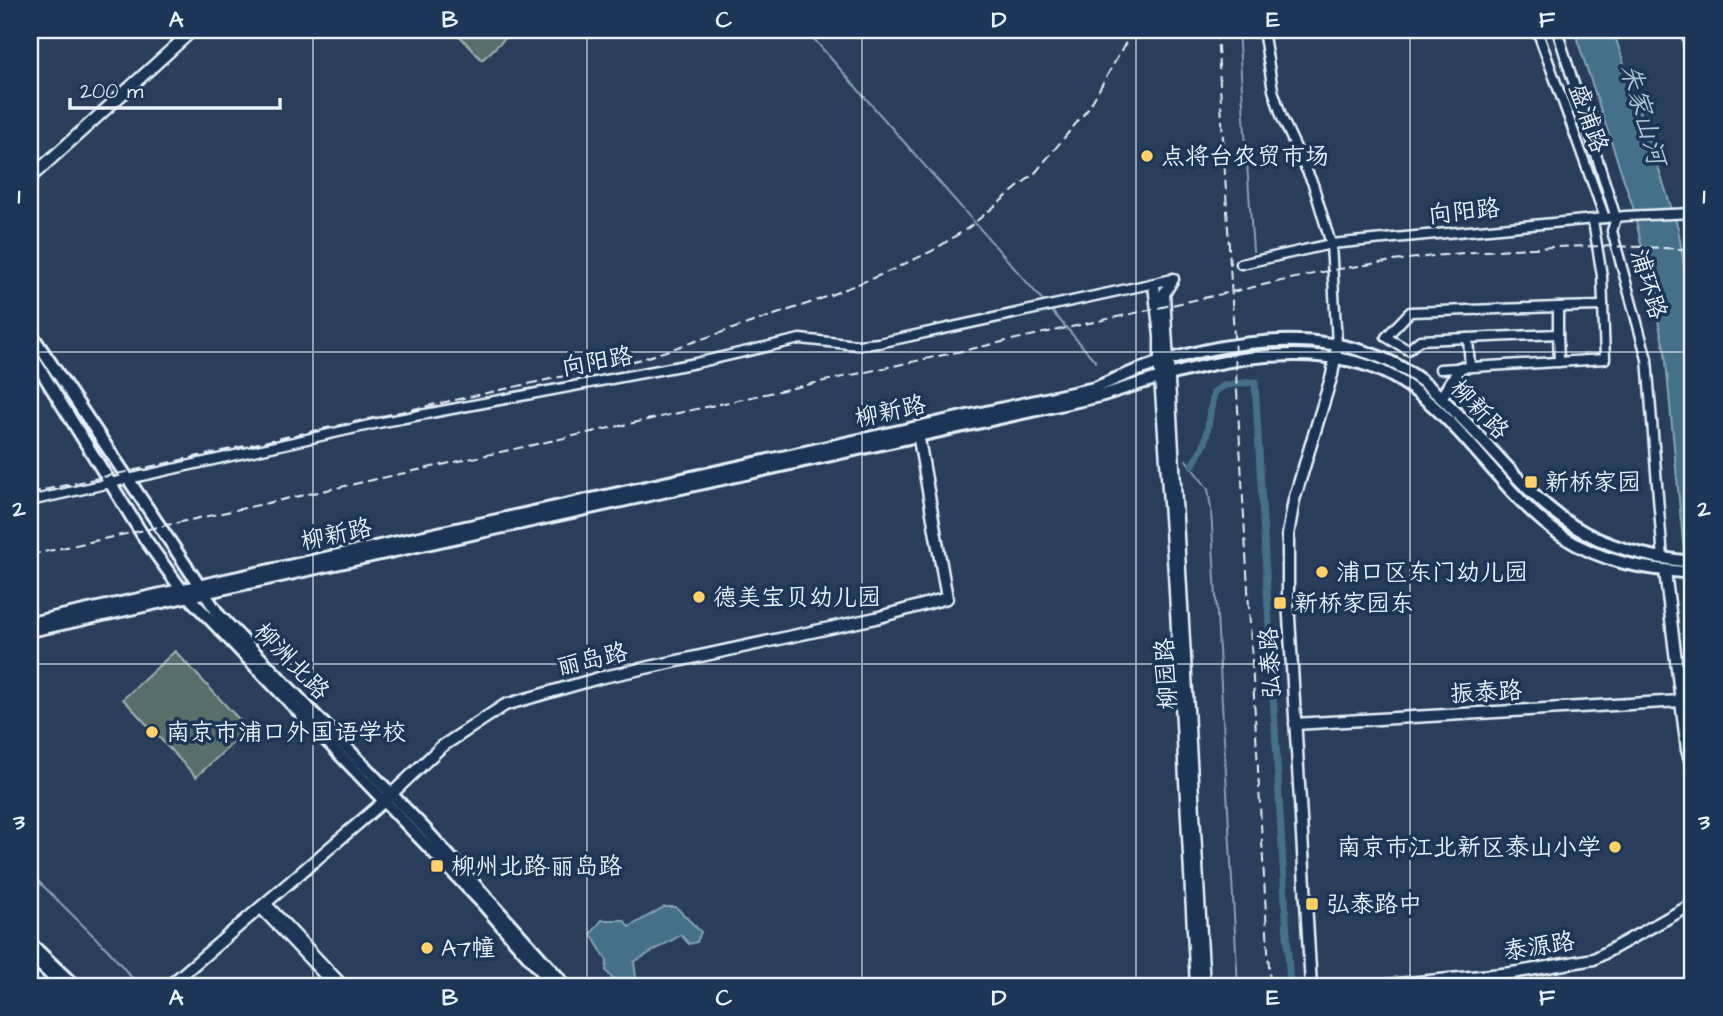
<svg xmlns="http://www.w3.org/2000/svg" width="1723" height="1016" viewBox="0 0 1723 1016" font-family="'Architects Daughter','LXGW WenKai TC',sans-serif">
  <rect width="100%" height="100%" fill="#2a3d5a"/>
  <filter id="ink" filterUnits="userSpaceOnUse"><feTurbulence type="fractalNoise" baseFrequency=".0143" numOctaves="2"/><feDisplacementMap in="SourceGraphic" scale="14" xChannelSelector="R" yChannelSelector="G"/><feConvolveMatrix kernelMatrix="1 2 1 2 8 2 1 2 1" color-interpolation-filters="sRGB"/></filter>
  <g filter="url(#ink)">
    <g fill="#596e6a" stroke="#a0b0b1" stroke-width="2">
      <path d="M454,30H514L482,60Z"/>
      <path d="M175,651L248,729L196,777L123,699Z"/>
    </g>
    <g fill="#44708a" stroke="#86a4b6" stroke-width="2">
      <path d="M1574,30H1613L1678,228L1693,321V648L1665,352L1633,207Z"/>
      <path d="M664,907H676L701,932L697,942L689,944L681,935L634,962L637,985L619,986L606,971L607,961L591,934L602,920H624L629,927Z"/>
    </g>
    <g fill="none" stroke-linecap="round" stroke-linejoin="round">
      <g stroke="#86a4b6" stroke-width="2">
        <path d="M806,30L1045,303"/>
        <path d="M1238,30L1253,251"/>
        <path d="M1051,310L1096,362"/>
        <path d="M1186,460L1208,489L1211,509L1238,986"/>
        <path d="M30,873L108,950L139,986"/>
      </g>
      <path stroke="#44708a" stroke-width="7" d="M1192,466L1205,443L1214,392L1225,385L1255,382L1290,986"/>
      <defs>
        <g id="minor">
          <path d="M1263,30L1273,90L1282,118L1313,184L1331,244L1337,344"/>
          <path d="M1537,30L1605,218"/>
          <path d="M1557,30L1616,218L1612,231L1647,359L1663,559"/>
          <path d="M1241,264L1331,244L1626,216L1693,213"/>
          <path d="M1558,334L1559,362"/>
          <path d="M1468,338L1420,340L1408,350L1386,337L1410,312L1558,307"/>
          <path d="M1470,367L1468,338L1558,334V307L1603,306"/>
          <path d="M1440,369L1605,359L1602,276L1593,221"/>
          <path d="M30,501L383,422L696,363L800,339L858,345L879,343L1173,279"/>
          <path d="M266,903L344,986"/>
          <path d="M260,908L334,986"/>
        </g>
        <g id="tertiary">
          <path d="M30,178L193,30"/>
          <path d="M1173,279L1164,294L1204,986"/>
          <path d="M1154,285L1160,336V377L1174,573L1196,986"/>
          <path d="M1665,571L1687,750L1693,769"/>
          <path d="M1295,724L1681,701"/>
          <path d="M169,986L383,802L441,747L505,705L599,678L876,618L947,598L917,428"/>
          <path d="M1311,986L1288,600V535L1294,500L1332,375L1336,352"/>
          <path d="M1377,986L1512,973L1594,959L1693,904"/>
        </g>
        <g id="secondary">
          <path d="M1688,30L1693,60"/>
          <path d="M30,332L219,615L427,831L566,986"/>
          <path d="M30,353L145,539L181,589L482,903L554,986"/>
          <path d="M1441,398L1460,368"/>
          <path d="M30,623L1095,388C1195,341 1346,309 1436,393C1530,480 1549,549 1693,562"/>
          <path d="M30,631L1100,396C1179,371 1268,342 1351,361C1445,381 1487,485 1562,536C1602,563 1646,569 1693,573"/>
          <path d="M30,943L75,986"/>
          <path d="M30,955L62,986"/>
        </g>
      </defs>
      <use href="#minor" stroke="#e8f1f8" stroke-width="13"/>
      <use href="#tertiary" stroke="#e8f1f8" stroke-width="15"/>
      <use href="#secondary" stroke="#e8f1f8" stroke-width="16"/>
      <use href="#minor" stroke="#1d3557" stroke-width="8"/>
      <use href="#tertiary" stroke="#1d3557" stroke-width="10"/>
      <use href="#secondary" stroke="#1d3557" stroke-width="10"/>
      <g stroke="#e8f1f8" stroke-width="2" stroke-dasharray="10 5" stroke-linecap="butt">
        <path d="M1217,30L1270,986"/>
        <path d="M30,493L642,359L813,302L883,274L932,251L968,228L1035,173L1088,109L1133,30"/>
        <path d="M30,555L1327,271C1449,251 1569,240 1693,250"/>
      </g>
    </g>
  </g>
  <path fill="none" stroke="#e8f1f8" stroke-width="2" stroke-opacity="0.55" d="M313,30V986M587,30V986M862,30V986M1136,30V986M1410,30V986M30,352H1693M30,664H1693"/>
  <g fill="#ffd166" stroke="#1d3557" stroke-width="2.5">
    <circle cx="1147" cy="156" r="7"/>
    <rect x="1524" y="475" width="14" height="14" rx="3.5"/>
    <circle cx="1322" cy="572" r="7"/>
    <circle cx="699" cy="597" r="7"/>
    <rect x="1273" y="596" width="14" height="14" rx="3.5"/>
    <circle cx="152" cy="732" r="7"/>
    <circle cx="1615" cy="847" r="7"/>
    <rect x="430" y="859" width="14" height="14" rx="3.5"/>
    <rect x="1305" y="897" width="14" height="14" rx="3.5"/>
    <circle cx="427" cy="948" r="7"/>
  </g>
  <g text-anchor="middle" stroke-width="7" stroke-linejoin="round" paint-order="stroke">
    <g font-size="24" fill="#e8f1f8" stroke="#1d3557">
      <text transform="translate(1589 118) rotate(70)" y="8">盛浦路</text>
      <text transform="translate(1464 211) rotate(-6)" y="8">向阳路</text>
      <text transform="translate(1649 284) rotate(73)" y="8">浦环路</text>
      <text transform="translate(597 361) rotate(-10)" y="8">向阳路</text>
      <text transform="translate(1480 409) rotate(46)" y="8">柳新路</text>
      <text transform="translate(890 411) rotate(-12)" y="8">柳新路</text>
      <text transform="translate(336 534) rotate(-12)" y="8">柳新路</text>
      <text transform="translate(592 659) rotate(-13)" y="8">丽岛路</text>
      <text transform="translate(292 661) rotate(46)" y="8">柳洲北路</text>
      <text transform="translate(1270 663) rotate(-93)" y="8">弘泰路</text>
      <text transform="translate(1166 674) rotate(-93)" y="8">柳园路</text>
      <text transform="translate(1486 692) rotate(-3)" y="8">振泰路</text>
      <text transform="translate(1539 946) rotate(-9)" y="8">泰源路</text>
    </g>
    <g font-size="24" fill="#e8f1f8" stroke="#1d3557" text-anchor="start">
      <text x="1161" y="164">点将台农贸市场</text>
      <text x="1545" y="490">新桥家园</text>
      <text x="1336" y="580">浦口区东门幼儿园</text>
      <text x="713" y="605">德美宝贝幼儿园</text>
      <text x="1294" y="611">新桥家园东</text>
      <text x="166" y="740">南京市浦口外国语学校</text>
      <text x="1601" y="855" text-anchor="end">南京市江北新区泰山小学</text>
      <text x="451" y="874">柳州北路·丽岛路</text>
      <text x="1326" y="912">弘泰路中</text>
      <text x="441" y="956">A7幢</text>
    </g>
    <g font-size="26" font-style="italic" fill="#afc4d2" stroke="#1d3557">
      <text transform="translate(1644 114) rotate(74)" y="9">朱家山河</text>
    </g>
  </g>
  <rect width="1723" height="1016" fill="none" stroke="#1d3557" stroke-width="77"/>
  <path d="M70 98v10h210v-10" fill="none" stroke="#e8f1f8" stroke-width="3.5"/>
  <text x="80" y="98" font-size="21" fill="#e8f1f8" stroke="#1d3557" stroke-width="5" paint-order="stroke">200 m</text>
  <rect x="38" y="38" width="1646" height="940" fill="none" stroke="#e8f1f8" stroke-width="2.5"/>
  <g font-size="23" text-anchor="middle" font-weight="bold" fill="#e8f1f8">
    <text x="176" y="27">A</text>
    <text x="450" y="27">B</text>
    <text x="724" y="27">C</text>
    <text x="999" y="27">D</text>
    <text x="1273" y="27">E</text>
    <text x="1547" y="27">F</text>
    <text x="19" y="203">1</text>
    <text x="1704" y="203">1</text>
    <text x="19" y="516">2</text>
    <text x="1704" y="516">2</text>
    <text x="19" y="829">3</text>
    <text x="1704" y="829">3</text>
    <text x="176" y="1005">A</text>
    <text x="450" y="1005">B</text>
    <text x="724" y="1005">C</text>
    <text x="999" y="1005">D</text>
    <text x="1273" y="1005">E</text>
    <text x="1547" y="1005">F</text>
  </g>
</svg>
